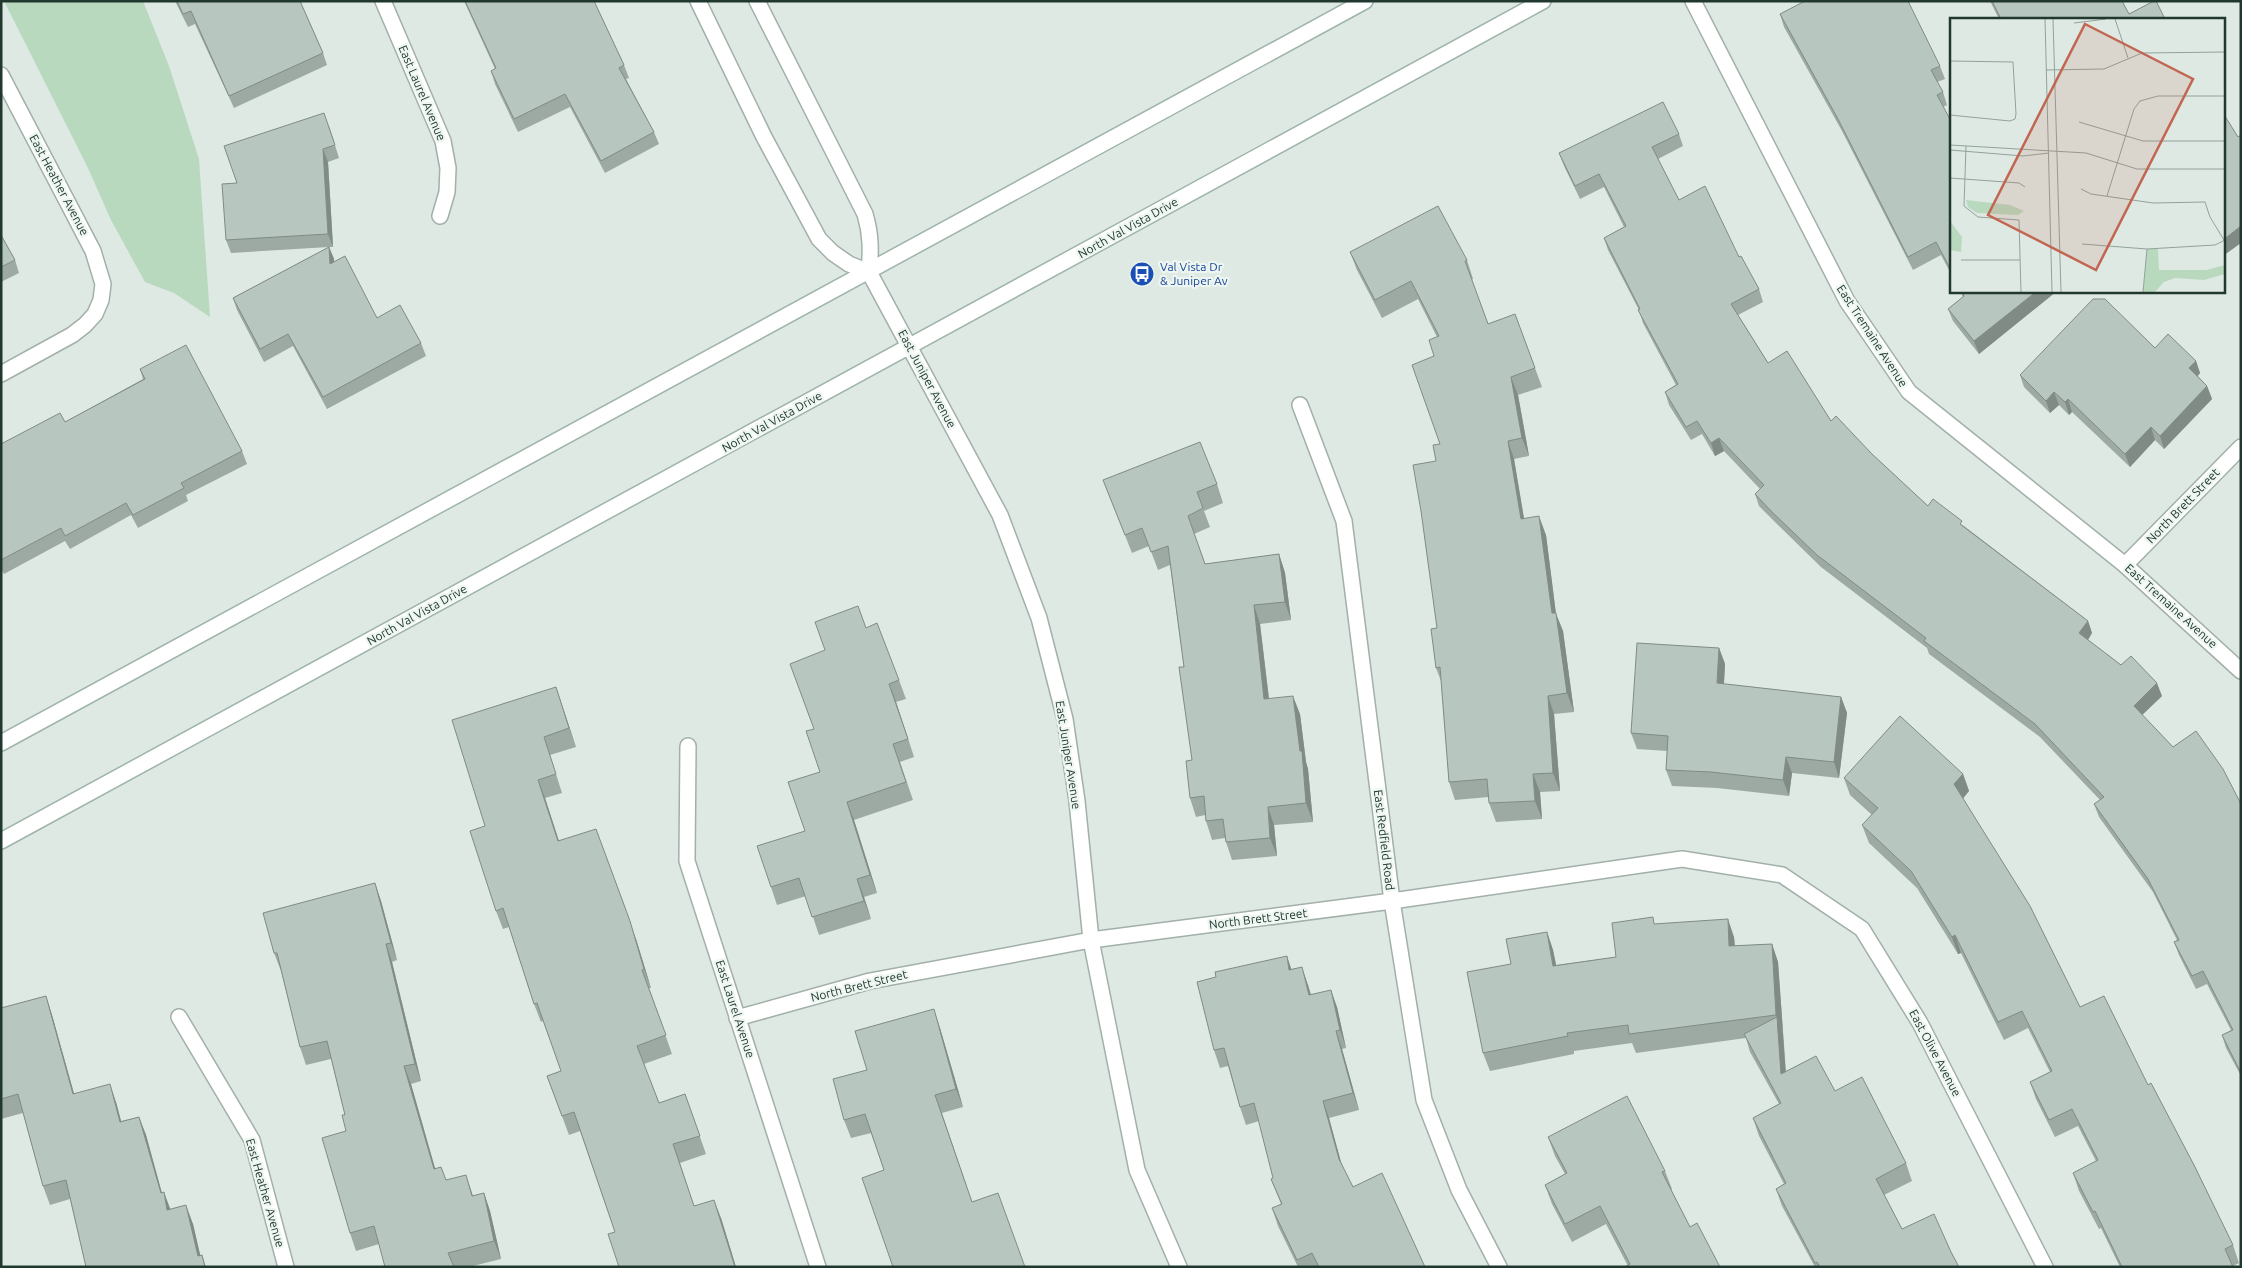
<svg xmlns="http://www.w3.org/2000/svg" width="2242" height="1268" viewBox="0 0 2242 1268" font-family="Ubuntu,sans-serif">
  <rect width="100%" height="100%" fill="#dee9e3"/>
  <path fill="#b8d9be" d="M4,1H143L169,66L199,159L210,317L174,293L145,282L111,220L88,168Z"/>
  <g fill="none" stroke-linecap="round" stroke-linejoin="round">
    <defs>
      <g id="minor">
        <path d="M383,1L443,141L448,168L447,192L440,216"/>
        <path d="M1693,1L1847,301L1909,392L2125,565L2241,671"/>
        <path d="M1,75L93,251L103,284L101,300L95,314L85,325L72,335L1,374"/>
        <path d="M1300,405L1344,521L1392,901L1424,1100L1459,1190L1499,1267"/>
        <path d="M2125,565L2241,447"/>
        <path d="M688,746L687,861L818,1267"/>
        <path d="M179,1017L252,1140L286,1267"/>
        <path d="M737,1018L870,981L1091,940L1392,901L1682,859L1782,875L1862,929L1920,1023L2045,1267"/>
      </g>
      <g id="tertiary">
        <path d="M698,1L764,137L819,239L833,253L849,264L869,272"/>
        <path d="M757,1L865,214C871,234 871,251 869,272L1000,515L1039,618L1065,719L1077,801L1091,940L1137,1170L1179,1267"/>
      </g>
      <g id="secondary">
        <path d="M1,743L1365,1"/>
        <path d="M1,841L1543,1"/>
      </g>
    </defs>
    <use href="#minor" stroke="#a2b0a9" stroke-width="18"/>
    <use href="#tertiary" stroke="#a2b0a9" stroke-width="18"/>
    <use href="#secondary" stroke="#9eb4aa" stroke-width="18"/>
    <use href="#minor" stroke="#fff" stroke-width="15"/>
    <use href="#tertiary" stroke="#fff" stroke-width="15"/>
    <use href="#secondary" stroke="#fff" stroke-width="15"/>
  </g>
  <g fill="#9daaa4">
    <path d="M175,1H300L323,53L327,65L234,108L195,24L188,27Z"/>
    <path d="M464,1H594L624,65L629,78L626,79L654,132L659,144L605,173L570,107L518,132L495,84L491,71L495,69Z"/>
    <path d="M1990,1H2122L2129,14L2165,19H1999Z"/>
    <path d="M1780,14L1940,66L1945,79L1937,82L1943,92L1947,105L1943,107L1951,121V274L1941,255L1913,270L1842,131L1784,27Z"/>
    <path d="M329,126L339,158L328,162L333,247H329L334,259V262L377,318L421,343L426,356L327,409L293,346L264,362L237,310L233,298L329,247L231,253L226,240L237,183Z"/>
    <path d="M1679,134L1683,146L1658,159L1679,200L1739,257L1759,289L1763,302L1738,315L1768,363L1831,421L1872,454L1928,506L1964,526L2088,621L2092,633L2088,640L2162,696L2142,715L2173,747L2241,804V1076L2226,1048L2222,1035L2231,1030L2207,984L2196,989L2179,955L2174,942L2177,940L2153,892L2099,817L2094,804L2100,800L2040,737L1929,654L1927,648L1821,567L1777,524L1759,506L1755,494L1760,489L1724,451L1715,456L1702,434L1691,440L1669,405L1665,392L1676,385L1643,323L1639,310L1608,250L1604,238L1624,227L1604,187L1580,199L1564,166L1559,153Z"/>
    <path d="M1,235L15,260L19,273L1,282Z"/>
    <path d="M1350,252L1467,260L1473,279L1471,280L1488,324L1515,314L1542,387L1518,395L1529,456L1514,459L1524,518L1546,535L1556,614L1563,631L1574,712L1554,714L1560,791L1540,792L1542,819L1496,822L1489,803V797L1455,800L1449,782L1441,681L1436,668L1437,628L1436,461L1440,444L1434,356L1437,337L1418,299L1382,318L1357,270Z"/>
    <path d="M1960,291H2057L1979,354L1953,321L1948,309L1963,297Z"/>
    <path d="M2155,348L2196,361L2200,373L2198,376L2207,386L2212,399L2164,449L2155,440L2130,467L2072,412L2069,415L2059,405L2050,413L2024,387L2020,375Z"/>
    <path d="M140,369L242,451L247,464L186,495L188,501L138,528L131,515L70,549L65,541L4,574L1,569V444L65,422L143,379Z"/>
    <path d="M1103,480L1217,484L1223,503L1204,511L1210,527L1194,534L1205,564L1279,554L1285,573L1291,620L1260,624L1269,698L1300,714L1306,762L1308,769L1313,822L1274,825L1277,856L1232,860L1226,842L1225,838L1212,840L1206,821L1205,815L1196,817L1190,798L1192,760L1184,667L1170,565L1158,570L1149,546L1132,553Z"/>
    <path d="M866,628L899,680L906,699L896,702L914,757L900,762L913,800L854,820L877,893L864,897L871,919L819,935L806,896L777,905L771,887L805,831L820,772L814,729L825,650Z"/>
    <path d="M1719,648L1725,664L1724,684L1841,697L1847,713L1839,778L1792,773L1789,796L1717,788L1672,786L1666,770L1667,751L1637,749L1631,733Z"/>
    <path d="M556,687L576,747L550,755L562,793L545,798L559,841L636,939L651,988H649L672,1054L644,1064L659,1103L685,1094L706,1154L680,1163L694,1206L721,1218L736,1267H619L615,1232L580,1131L569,1135L547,1076L561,1071L543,1021L541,1022L534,1004L509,927L503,929L496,911L485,826Z"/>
    <path d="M1963,774L1969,791L1963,798L2080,1007L2148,1085L2233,1245L2239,1263L2233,1266V1267H2120L2101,1228L2099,1229L2079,1191L2073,1173L2096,1161L2078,1126L2055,1137L2036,1099L2030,1082L2050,1072L2028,1028L2004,1040L1961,953L1958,954L1917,888L1869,843L1862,825L1872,815L1850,795L1844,778Z"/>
    <path d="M375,883L381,901L397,960L392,962L421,1081L411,1084L435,1168L446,1180L473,1196L484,1193L490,1211L501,1259L469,1267H385L379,1244L356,1251L350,1233L345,1115L331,1059L306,1065L300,1047L281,971L274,953Z"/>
    <path d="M1656,924L1734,937L1735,946L1772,944L1778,962L1786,1072L1835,1091L1906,1163L1912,1181L1884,1195L1902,1229L1951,1252L1959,1267H1815L1782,1206L1776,1189L1784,1184L1759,1136L1753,1118L1779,1104L1750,1052L1746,1038L1636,1053L1632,1043L1574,1051V1054L1490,1071L1483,1053L1511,964L1547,932L1553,950L1556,965L1616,957Z"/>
    <path d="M1291,969L1308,985L1311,994L1337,1007L1346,1048L1342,1049L1359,1110L1329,1118L1342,1166L1353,1187L1425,1267H1298L1278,1226L1272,1208L1281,1204L1271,1179L1273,1178L1259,1121L1246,1125L1240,1107L1228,1066L1220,1068L1214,1050Z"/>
    <path d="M46,996L52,1015L74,1093L116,1102L121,1121L139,1117L146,1135L162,1193L170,1209L193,1224L200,1255H202L206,1267H86L70,1199L50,1205L43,1186L23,1113L1,1119V1008Z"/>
    <path d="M940,1028L963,1107L942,1113L972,1202L1025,1267L884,1170L871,1133L851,1138L844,1120L867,1070Z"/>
    <path d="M1548,1137L1665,1171L1672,1189L1671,1190L1690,1227L1628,1266L1606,1224L1572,1242L1552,1204L1545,1185L1565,1174L1555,1156Z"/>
  </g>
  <g fill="#808b86">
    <path d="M323,149L328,162L333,247L328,234Z"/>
    <path d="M2241,226V243L2223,256V240Z"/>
    <path d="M329,247L334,259L335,277L330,264Z"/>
    <path d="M2037,291H2057L1979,354L1974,341Z"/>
    <path d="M2196,361L2200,373L2193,381L2189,368Z"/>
    <path d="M1511,377L1518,395L1529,456L1522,438Z"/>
    <path d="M2207,386L2212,399L2164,449L2160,436Z"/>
    <path d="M2054,392L2059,405L2050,413L2046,401Z"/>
    <path d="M2068,399L2072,412L2069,415L2065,402Z"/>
    <path d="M2151,427L2155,440L2130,467L2125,454Z"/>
    <path d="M1719,438L1724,451L1715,456L1711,443Z"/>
    <path d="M1508,441L1514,459L1527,537L1521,519Z"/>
    <path d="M1539,516L1546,535L1556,614L1563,631L1574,712L1567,693L1552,613Z"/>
    <path d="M1279,554L1285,573L1291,620L1285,602Z"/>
    <path d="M1254,605L1260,624L1271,717L1264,699Z"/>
    <path d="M2088,621L2092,633L2084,646L2079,633Z"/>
    <path d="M1719,648L1725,664L1723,699L1717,683Z"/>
    <path d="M2157,683L2162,696L2138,719L2134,706Z"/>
    <path d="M889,684L896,702L914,757L908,739Z"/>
    <path d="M556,687L576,747L569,728Z"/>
    <path d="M1293,696L1300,714L1306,762L1308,769L1313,822L1306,803Z"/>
    <path d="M1548,696L1554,714L1560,791L1553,773Z"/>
    <path d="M1841,697L1847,713L1839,778L1834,762Z"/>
    <path d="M1786,757L1792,773L1789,796L1783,780Z"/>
    <path d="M1533,774L1540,792L1542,819L1535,801Z"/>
    <path d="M1963,774L1969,791L1961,801L1954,784Z"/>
    <path d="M538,780L545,798L565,860L558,841Z"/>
    <path d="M847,802L854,820L877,893L870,875Z"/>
    <path d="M1268,807L1274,825L1277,856L1270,838Z"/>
    <path d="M596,829L636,939L651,988L644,969Z"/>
    <path d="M857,879L864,897L871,919L864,901Z"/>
    <path d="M375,883L381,901L397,960L391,943Z"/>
    <path d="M1728,919L1734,937L1736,964L1729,946Z"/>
    <path d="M1547,932L1553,950L1560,984L1553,966Z"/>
    <path d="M1955,935L1961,953L1958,954L1952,937Z"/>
    <path d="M386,944L392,962L421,1081L415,1064Z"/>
    <path d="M1772,944L1778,962L1783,1033L1776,1015Z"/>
    <path d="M1287,956L1293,974L1289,970Z"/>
    <path d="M1302,967L1308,985L1315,1012L1309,995Z"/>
    <path d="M1331,990L1337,1007L1346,1048L1340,1030Z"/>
    <path d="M46,996L52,1015L79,1112L73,1094Z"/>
    <path d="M934,1009L940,1028L963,1107L956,1089Z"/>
    <path d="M1777,1017L1783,1034L1787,1092L1781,1074Z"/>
    <path d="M1336,1031L1342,1049L1359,1110L1353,1093Z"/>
    <path d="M404,1066L411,1084L440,1186L434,1169Z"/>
    <path d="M110,1084L116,1102L126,1140L120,1122Z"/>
    <path d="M1323,1101L1329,1118L1345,1177L1339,1159Z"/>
    <path d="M139,1117L146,1135L167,1212L161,1193Z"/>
    <path d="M466,1175L472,1193L478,1214L472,1196Z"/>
    <path d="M164,1192L171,1211L167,1210Z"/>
    <path d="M484,1193L490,1211L501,1259L494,1241Z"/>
    <path d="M714,1200L721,1218L736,1267H735Z"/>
    <path d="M186,1205L193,1224L203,1267L198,1256Z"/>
  </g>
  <g fill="#b7c6bf" stroke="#808b86">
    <path d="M177,1H300L323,53L229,96L191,11L183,14Z"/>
    <path d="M465,1H594L624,65L619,68L654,132L601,161L565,94L514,119L491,71L496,68Z"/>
    <path d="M1805,1H1908L1940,66L1931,70L1943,92L1937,95L1951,121V270L1936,242L1908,257L1838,119L1780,14Z"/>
    <path d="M1992,1H2122L2129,14L2154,1H2156L2165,19H2001Z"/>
    <path d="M1663,102L1679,134L1652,147L1679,200L1705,186L1739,257L1741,256L1759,289L1731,304L1768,363L1787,351L1831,421L1836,416L1872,454L1928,506L1933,499L1962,521L1960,524L2088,621L2079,633L2121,665L2131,656L2157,683L2134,706L2173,747L2196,731L2223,769L2241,804V1070L2240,1071L2222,1035L2233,1030L2203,971L2192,976L2174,942L2179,940L2148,879L2094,804L2104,797L2035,724L1924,641L1926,638L1817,555L1772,512L1755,494L1764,485L1719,438L1711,443L1697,421L1686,427L1665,392L1678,384L1638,310L1640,309L1604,238L1626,226L1599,174L1575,186L1559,153Z"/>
    <path d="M324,113L335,145L323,149L328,234L226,240L222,184L237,183L224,146Z"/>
    <path d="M2223,113L2238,137L2241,135V226L2223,240Z"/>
    <path d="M1438,206L1467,260L1465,261L1488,324L1515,314L1535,368L1511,377L1522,438L1508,441L1521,519L1539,516L1552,613H1556L1567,693L1548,696L1553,773L1533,774L1535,801L1489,803L1487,779L1449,782L1440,667L1436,668L1431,629L1437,628L1421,511L1413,465L1436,461L1433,445L1440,444L1412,365L1434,356L1429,340L1439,336L1411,281L1375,300L1350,252Z"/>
    <path d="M1,235L15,260L1,267Z"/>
    <path d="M329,247L330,264L345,256L377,318L400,305L421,343L323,397L288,334L260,349L233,298Z"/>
    <path d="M1962,291H2037L1974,341L1948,309L1964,296Z"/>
    <path d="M2093,299H2105L2155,348L2168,334L2196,361L2189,368L2207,386L2160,436L2151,427L2125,454L2068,399L2065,402L2054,392L2046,401L2020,375Z"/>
    <path d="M186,345L242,451L181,483L184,488L133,515L126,503L65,536L61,528L1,560V444L60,413L65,422L145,379L140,369Z"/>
    <path d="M1200,442L1217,484L1197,492L1203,508L1188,516L1205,564L1279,554L1285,602L1254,605L1264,699L1293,696L1300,751H1302L1306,803L1268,807L1270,838L1226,842L1223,819L1206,821L1204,796L1190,798L1186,761L1192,760L1179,667H1184L1168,546L1151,552L1142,528L1125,535L1103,480Z"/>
    <path d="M858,606L866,628L877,623L899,680L889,684L908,739L893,744L906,782L847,802L870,875L857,879L864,901L812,917L799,878L771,887L757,846L805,831L788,782L820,772L806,731L814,729L790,664L825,650L815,622Z"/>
    <path d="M1637,643L1719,648L1717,683L1841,697L1834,762L1786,757L1783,780L1711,772L1666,770L1668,736L1631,733Z"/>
    <path d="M556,687L569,728L544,737L556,774L538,780L558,841L596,829L630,921L644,969L642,970L666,1035L637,1046L659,1103L685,1094L700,1136L673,1144L694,1206L714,1200L735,1267H619L608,1234L615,1232L574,1112L562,1116L547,1076L561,1071L537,1003L534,1004L503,908L496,911L470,831L485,826L452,720Z"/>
    <path d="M1900,716L1963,774L1954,784L2030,906L2080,1007L2104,996L2148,1085L2151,1083L2195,1167L2233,1245L2225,1249L2233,1267H2122L2095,1211L2093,1212L2073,1173L2098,1160L2072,1109L2049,1120L2030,1082L2052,1071L2022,1011L1998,1022L1955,935L1952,937L1911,871L1862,825L1878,808L1844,778Z"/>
    <path d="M375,883L391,943L386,944L415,1064L404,1066L434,1169L441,1167L446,1180L466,1175L472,1196L484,1193L494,1241L448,1253L454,1267H385L374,1226L350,1233L322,1138L346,1131L342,1115H345L327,1041L300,1047L277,953H274L263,913Z"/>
    <path d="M1653,917L1654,924L1728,919L1729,946L1772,944L1776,1015L1629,1034L1628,1025L1567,1033L1568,1036L1483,1053L1467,972L1511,964L1506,939L1547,932L1553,966L1616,957L1612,923Z"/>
    <path d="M1287,956L1289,970L1302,967L1309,995L1331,990L1340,1030L1336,1031L1353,1093L1323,1101L1339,1159L1353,1187L1382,1173L1425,1267H1319L1312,1253L1297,1260L1272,1208L1282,1204L1271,1179L1273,1178L1254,1103L1240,1107L1224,1048L1214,1050L1197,982L1216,977L1215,972Z"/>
    <path d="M46,996L73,1094L110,1084L120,1122L139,1117L161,1193L164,1192L167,1210L186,1205L198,1256L202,1255L205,1267H86L66,1180L43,1186L18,1094L1,1099V1008Z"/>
    <path d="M934,1009L956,1089L935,1095L972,1202L998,1193L1025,1267H893L862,1178L884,1170L865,1114L844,1120L833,1079L867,1070L855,1031Z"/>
    <path d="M1777,1017L1781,1074L1816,1056L1835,1091L1862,1077L1906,1163L1876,1179L1902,1229L1934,1214L1951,1252L1959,1267H1820L1817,1262L1815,1263L1776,1189L1786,1183L1753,1118L1781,1103L1744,1034Z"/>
    <path d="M1627,1096L1665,1171L1662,1172L1690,1227L1697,1223L1720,1267H1625L1630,1264L1600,1206L1565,1224L1545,1185L1567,1173L1548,1137Z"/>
  </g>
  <defs>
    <symbol id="bus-disc" viewBox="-11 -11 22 22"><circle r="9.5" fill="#1a4fb4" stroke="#eef6f1"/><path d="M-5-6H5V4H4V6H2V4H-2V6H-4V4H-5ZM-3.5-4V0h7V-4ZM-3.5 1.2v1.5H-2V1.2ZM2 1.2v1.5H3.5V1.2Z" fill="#fff"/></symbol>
  </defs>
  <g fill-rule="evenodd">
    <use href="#bus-disc" x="1128" y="260" width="28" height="28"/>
  </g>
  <g text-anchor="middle" stroke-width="4.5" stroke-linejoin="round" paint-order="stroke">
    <g font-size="12" fill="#21382f" stroke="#eef6f1">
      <text transform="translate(422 93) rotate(67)" y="4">East Laurel Avenue</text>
      <text transform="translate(59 185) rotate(62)" y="4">East Heather Avenue</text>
      <text transform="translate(1128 228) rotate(-29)" y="4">North Val Vista Drive</text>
      <text transform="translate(1872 336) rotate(57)" y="4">East Tremaine Avenue</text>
      <text transform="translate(927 379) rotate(62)" y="4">East Juniper Avenue</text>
      <text transform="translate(772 422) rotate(-29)" y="4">North Val Vista Drive</text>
      <text transform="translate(2183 506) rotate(-46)" y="4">North Brett Street</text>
      <text transform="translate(2171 606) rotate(42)" y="4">East Tremaine Avenue</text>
      <text transform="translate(417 615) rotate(-29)" y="4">North Val Vista Drive</text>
      <text transform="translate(1068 755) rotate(81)" y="4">East Juniper Avenue</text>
      <text transform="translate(1384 840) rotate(83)" y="4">East Redfield Road</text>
      <text transform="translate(1258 919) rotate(-7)" y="4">North Brett Street</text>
      <text transform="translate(859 986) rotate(-14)" y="4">North Brett Street</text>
      <text transform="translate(735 1009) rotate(72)" y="4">East Laurel Avenue</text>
      <text transform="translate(1935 1053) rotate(62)" y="4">East Olive Avenue</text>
      <text transform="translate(265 1193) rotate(74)" y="4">East Heather Avenue</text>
    </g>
    <g font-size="12" fill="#164399" stroke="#eef6f1" text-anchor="start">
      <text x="1160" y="271">Val Vista Dr<tspan x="1160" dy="14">&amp; Juniper Av</tspan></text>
    </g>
  </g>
  <g transform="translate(1950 18)">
    <rect width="275" height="275" fill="#dee9e3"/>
    <path d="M16,182L60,187L74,193L68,197L27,195L18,189ZM0,203L12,219L11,234L0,232ZM197,231H208L209,252H256L275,247V256L254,262L225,260L214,264L205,274H193Z" fill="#b8d9be"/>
    <path fill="none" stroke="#92a29b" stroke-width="1" d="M95,1L102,274M103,1L111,274M165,1L178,40M124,5L156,1M0,43L63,44L66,96L65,101L60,103L0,97M96,52L154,51L192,35L275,34M129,104L193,123H275M0,127L136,135L187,151H275M16,128L14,188L28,199L69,202L71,274M0,132L73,138L99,135M0,160L69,165L75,169M131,171L141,176L203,185L255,184L260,199L274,222M157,178L184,91L190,83L208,78H275M132,226L197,231L265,227L275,222M11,242H70M193,274L197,231"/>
    <path fill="#c26652" fill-opacity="0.15" stroke="#c26652" stroke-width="2.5" d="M135,6L243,61L146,252L38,197Z"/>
    <rect width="275" height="275" fill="none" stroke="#21382f" stroke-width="2.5"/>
  </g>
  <rect width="2242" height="1268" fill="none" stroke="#21382f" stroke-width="5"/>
</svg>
